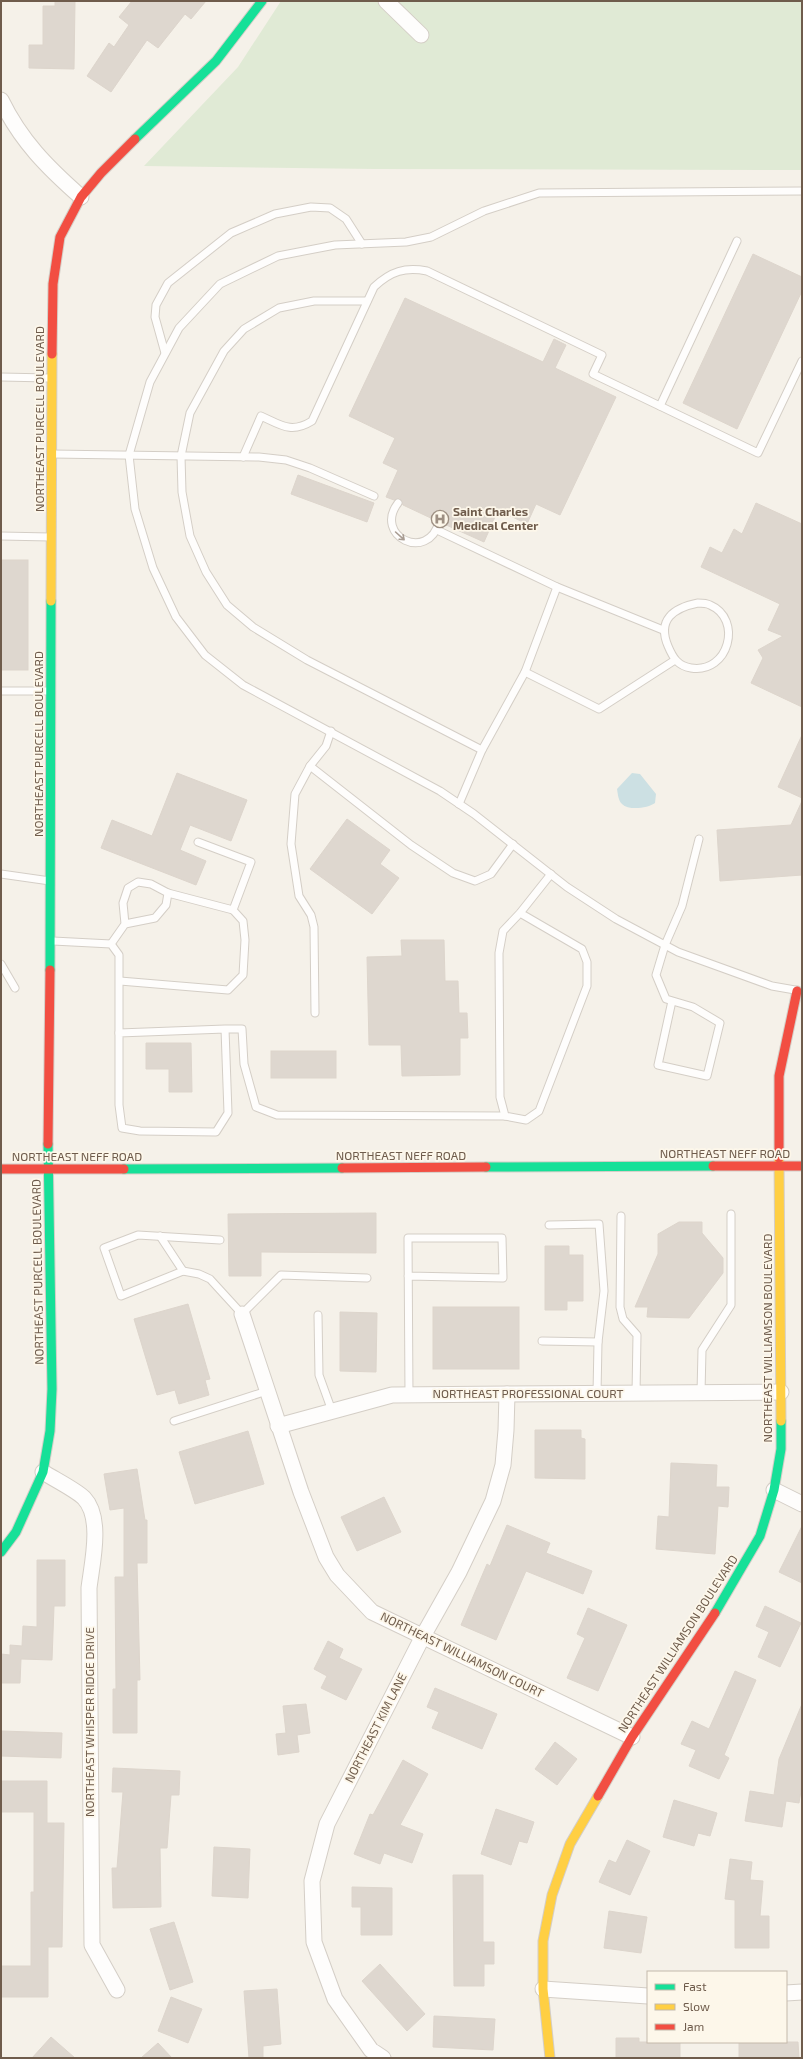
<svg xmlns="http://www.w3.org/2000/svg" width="803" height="2059" viewBox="0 0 803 2059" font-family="'Exo 2',sans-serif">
  <rect width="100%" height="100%" fill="#f5f1e9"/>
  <path fill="#e0ead5" d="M281,1H802V170L375,169L144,166L238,67Z"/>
  <path fill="#cce0e3" d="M632,773L640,774L656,794L655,803C648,808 629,811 622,804C618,800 618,794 617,789Z"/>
  <g fill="#ded7cf" stroke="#ddd5cc">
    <path d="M55,1H75L74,69L29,68V45H43V6H55Z"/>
    <path d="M132,1H206L191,19L185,14L158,48L147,40L111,92L87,76L109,43L114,47L129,25L119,17Z"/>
    <path d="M753,254L802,277V291L737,429L683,403Z"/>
    <path d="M405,298L543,362L554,339L566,345L555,368L616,397L560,515L536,504L527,524L498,510L484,542L444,524L441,517L435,520L403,505L400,498L394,500L386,497L398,470L383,463L395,438L349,416Z"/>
    <path d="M298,475L374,503L367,522L291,494Z"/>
    <path d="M756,503L802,524V707L751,683L763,658L758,650L783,636L768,630L780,604L701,567L710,547L722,553L734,529L742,534Z"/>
    <rect x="1" y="560" width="27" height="110"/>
    <path d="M802,735V798L778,787Z"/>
    <path d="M177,773L247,800L231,841L190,825L180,850L206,861L196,885L101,848L112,820L152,836Z"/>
    <path d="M802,801V875L720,881L717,830L791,825Z"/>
    <path d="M347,819L390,850L380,864L399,878L372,914L310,869Z"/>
    <path d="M401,940H444L445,981H458L459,1013H467L468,1038H460V1075L402,1076L401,1045H369L367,957L402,956Z"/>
    <path d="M146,1043H191L192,1092H169V1069H146Z"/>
    <rect x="271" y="1051" width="65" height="27"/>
    <path d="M376,1213V1253L261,1252V1276H229L228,1214Z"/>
    <path d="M679,1222H702V1233L723,1258V1273L689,1318L647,1317L648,1307H635L658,1254V1234Z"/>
    <path d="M545,1246H569V1255H583V1301H567V1310H545Z"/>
    <path d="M188,1304L210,1379L205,1380L209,1395L179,1404L175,1390L157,1395L134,1319Z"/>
    <rect x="433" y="1307" width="86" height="62"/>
    <path d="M340,1312L377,1313L376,1372L340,1371Z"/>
    <path d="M535,1430H581V1438L585,1439V1479L535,1478Z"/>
    <path d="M248,1431L264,1484L195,1504L179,1452Z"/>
    <path d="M671,1463L717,1465L716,1487H729L728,1507L718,1506L715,1554L656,1549L658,1516L669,1517Z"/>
    <path d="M137,1469L145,1520H147V1563H137L140,1680H137V1733H113V1689H116L115,1577H124V1508L110,1510L104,1474Z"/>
    <path d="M384,1497L401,1532L357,1551L341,1517Z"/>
    <path d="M507,1525L550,1543L546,1553L592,1571L583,1594L526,1571L496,1640L461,1625L487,1564L490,1566Z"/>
    <path d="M802,1526V1583L779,1572Z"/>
    <path d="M37,1560H65V1606H54L52,1660L21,1659L20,1683H1V1654L10,1655V1645L22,1646L23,1626L37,1627Z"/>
    <path d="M765,1606L801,1623L780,1667L758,1657L769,1632L756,1626Z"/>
    <path d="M588,1608L627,1625L598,1691L567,1678L585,1638L577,1634Z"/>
    <path d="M328,1641L343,1649L339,1658L362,1669L346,1700L321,1688L327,1676L314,1669Z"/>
    <path d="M735,1671L756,1680L724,1755L729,1758L719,1779L689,1766L696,1750L681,1744L692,1721L709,1729Z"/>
    <path d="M435,1688L497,1714L482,1749L432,1728L439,1712L427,1707Z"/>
    <path d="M306,1704L310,1733L297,1735L299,1752L278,1755L276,1734L286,1733L283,1706Z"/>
    <path d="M802,1704V1785L799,1803L786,1801L782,1827L745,1821L750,1791L774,1795L779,1759Z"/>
    <path d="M1,1731L62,1733L61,1758L1,1756Z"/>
    <path d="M555,1742L577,1759L557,1785L535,1769Z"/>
    <path d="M403,1760L428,1774L400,1825L423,1834L412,1863L384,1853L380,1864L354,1854L370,1814L373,1815Z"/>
    <path d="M113,1768L180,1771L179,1795H171L167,1848H160L161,1907L113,1908L112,1868H117L123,1792H112Z"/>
    <path d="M1,1781H47V1823H64L62,1947H48V1997H1V1966H31V1892H34V1812H1Z"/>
    <path d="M674,1800L717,1813L710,1836L698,1833L694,1846L663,1837Z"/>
    <path d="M496,1809L534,1822L527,1843L519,1841L511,1865L481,1854Z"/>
    <path d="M627,1840L650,1851L630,1895L599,1882L609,1860L616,1863Z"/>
    <path d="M214,1847L250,1849L248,1898L212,1896Z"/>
    <path d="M730,1859L752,1862L750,1880L763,1881L760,1916H769V1948H735V1900L725,1899Z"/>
    <path d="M453,1875H483V1942H494V1964H484V1986H454Z"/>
    <path d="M352,1887L392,1888V1935H361V1907H352Z"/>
    <path d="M609,1911L647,1917L641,1953L604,1948Z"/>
    <path d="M174,1922L193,1982L170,1990L150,1929Z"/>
    <path d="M380,1964L425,2014L407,2031L362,1981Z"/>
    <path d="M277,1989L281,2044L263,2046V2057L249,2058L244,1991Z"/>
    <path d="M171,1997L202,2009L188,2043L158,2031Z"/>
    <path d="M434,2016L495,2019L493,2050L433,2047Z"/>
    <path d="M51,2037L75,2058H32Z"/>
    <path d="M616,2038H639V2042H680V2058H616Z"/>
    <path d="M739,2042H798L799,2058H739Z"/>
    <path d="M158,2043L172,2058H141Z"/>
  </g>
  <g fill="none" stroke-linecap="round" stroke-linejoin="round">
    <defs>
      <g id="lane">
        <path d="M367,301H314L279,308L244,329L224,351L190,413L181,456L182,492L190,536L206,572L227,605L253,627L307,660L482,750"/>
        <path d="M165,353L155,317L156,305L168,283L231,233L275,214L311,207L330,208L346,219L362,244"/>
        <path d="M1,377L49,378"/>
        <path d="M660,406L737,241"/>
        <path d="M52,454L259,457L286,460L310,468L374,496"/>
        <path d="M243,457L261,416C281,425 291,434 312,421L374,287C391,271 405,267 427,271L602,355L593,374L758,453L802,361"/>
        <path d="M398,503C373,536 428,563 439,522"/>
        <path d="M437,530L557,587L663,630"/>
        <path d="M1,536L50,537"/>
        <path d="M698,603C701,603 706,603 710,605C743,619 729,674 691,668C678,666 673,658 668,646C657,620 673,608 698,603Z"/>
        <path d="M525,672L599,709L675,660"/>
        <path d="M1,691H50"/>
        <path d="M310,766L411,845L453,873L475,881L491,874L513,844"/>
        <path d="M459,804L482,750L525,672L557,587"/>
        <path d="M1,874L50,881"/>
        <path d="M168,893L233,910L251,862L198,842"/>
        <path d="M520,913L582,949L587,962V986L539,1111L526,1120L505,1116L500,1097L499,953L503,931L520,913L551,874"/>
        <path d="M53,941L111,944L119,955V1033"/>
        <path d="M111,944L125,924L123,903L128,888L138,882L151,884L168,893L166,905L155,918L125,924"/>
        <path d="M1,964L15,988"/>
        <path d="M120,981L228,990L243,975L245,940L243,921L233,910"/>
        <path d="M795,990L772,986L678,952L616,919L567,887L474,814L440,791L243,685L205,655L176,617L153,568L135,509L129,455L150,382L179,328L220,284L278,256L335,245L406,242L431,237L484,211L539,193L802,191"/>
        <path d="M672,1001L658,1065L707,1076L720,1023L693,1007L666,999L656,975L665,945L682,906L699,839"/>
        <path d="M315,1013L314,927L311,915L299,896L291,844L295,794L310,766L326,746L331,731"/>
        <path d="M225,1029L228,1113L216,1132L140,1131L122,1128L119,1105V1033L225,1029H242L244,1064L256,1107L277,1115L505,1116"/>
        <path d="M621,1216L620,1307L623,1319L637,1335L636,1394"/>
        <path d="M549,1225L599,1224L604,1291L598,1342L597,1394"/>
        <path d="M160,1236L183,1271"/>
        <path d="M220,1240L138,1235L104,1248L121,1296L183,1271L199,1274L210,1279L242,1314L281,1275L367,1278"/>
        <path d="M408,1276L503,1278L502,1238H408L409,1395"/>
        <path d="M318,1315L319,1375L332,1411"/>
        <path d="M542,1341L598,1342"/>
        <path d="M701,1393L702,1350L731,1305V1214"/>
        <path d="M174,1421L267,1391"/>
      </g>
      <g id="street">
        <path d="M386,1L421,35"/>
        <path d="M1,100C21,141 47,167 81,197"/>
        <path d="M242,1314L301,1492L326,1557L337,1575L372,1612L632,1737"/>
        <path d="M278,1426L392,1395L781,1392"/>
        <path d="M43,1472C54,1479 76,1490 84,1498C103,1518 92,1563 89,1588L92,1945L117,1990"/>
        <path d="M774,1490L802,1504"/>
        <path d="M543,1989L648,1996"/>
        <path d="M786,1993L802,1992"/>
        <path d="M383,2058L371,2050L335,1999L314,1942L312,1881L327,1824L423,1636L459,1572L493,1501L503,1465L506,1430L507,1394"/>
      </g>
      <g id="fast">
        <path d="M135,139L216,61L262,1"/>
        <path d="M50,970L51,601"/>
        <path d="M486,1167L713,1166"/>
        <path d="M124,1169L342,1168"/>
        <path d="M1,1552L16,1532L43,1472L50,1431L52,1389L48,1144"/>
        <path d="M715,1613L760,1536L774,1490L781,1449V1421"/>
      </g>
      <g id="slow">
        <path d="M51,601L52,354"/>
        <path d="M779,1158L781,1421"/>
        <path d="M550,2058L543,1989V1941L552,1895L570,1844L598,1796"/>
      </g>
      <g id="jam">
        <path d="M52,354L53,284L60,237L81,197L101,173L135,139"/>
        <path d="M48,1144L50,970"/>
        <path d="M779,1158V1076L797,991"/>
        <path d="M713,1166H802"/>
        <path d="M342,1168L486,1167"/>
        <path d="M1,1169H124"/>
        <path d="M598,1796L632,1737L715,1613"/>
      </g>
    </defs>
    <use href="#lane" stroke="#d4cec6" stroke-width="9"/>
    <use href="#street" stroke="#d4cec6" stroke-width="17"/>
    <use href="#fast" stroke="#d4cec7" stroke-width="11"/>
    <use href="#slow" stroke="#d4cec7" stroke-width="11"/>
    <use href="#jam" stroke="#d4cec7" stroke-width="11"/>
    <use href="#lane" stroke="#fefdfc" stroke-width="7"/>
    <use href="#street" stroke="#fefdfc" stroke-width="15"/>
    <use href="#fast" stroke="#16e098" stroke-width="9"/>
    <use href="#slow" stroke="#ffcf43" stroke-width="9"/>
    <use href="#jam" stroke="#f24e42" stroke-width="9"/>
  </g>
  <defs><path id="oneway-shaft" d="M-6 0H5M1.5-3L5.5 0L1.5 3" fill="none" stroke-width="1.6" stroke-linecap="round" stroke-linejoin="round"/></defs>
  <use stroke="#a89c92" href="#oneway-shaft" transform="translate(400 536) rotate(42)"/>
  <defs>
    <symbol id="hospital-ring" viewBox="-11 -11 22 22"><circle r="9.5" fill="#fdf7ea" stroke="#9e9083" stroke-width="1.5"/><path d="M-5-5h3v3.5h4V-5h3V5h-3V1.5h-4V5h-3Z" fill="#9e9083"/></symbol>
  </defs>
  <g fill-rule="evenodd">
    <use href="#hospital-ring" x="430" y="509" width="20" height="20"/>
  </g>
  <g text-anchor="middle" stroke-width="3.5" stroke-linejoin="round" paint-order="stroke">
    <g font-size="12" fill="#6f5c4c" stroke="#fdf7ea">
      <text transform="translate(40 419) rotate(-90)" y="4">NORTHEAST PURCELL BOULEVARD</text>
      <text transform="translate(39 744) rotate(-90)" y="4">NORTHEAST PURCELL BOULEVARD</text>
      <text x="725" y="1158">NORTHEAST NEFF ROAD</text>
      <text x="401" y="1160">NORTHEAST NEFF ROAD</text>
      <text x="77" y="1161">NORTHEAST NEFF ROAD</text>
      <text transform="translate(38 1272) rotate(-91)" y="4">NORTHEAST PURCELL BOULEVARD</text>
      <text transform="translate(768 1338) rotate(-90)" y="4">NORTHEAST WILLIAMSON BOULEVARD</text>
      <text x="528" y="1398">NORTHEAST PROFESSIONAL COURT</text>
      <text transform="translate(678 1644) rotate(-57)" y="4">NORTHEAST WILLIAMSON BOULEVARD</text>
      <text transform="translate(462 1655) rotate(26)" y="4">NORTHEAST WILLIAMSON COURT</text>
      <text transform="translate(90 1722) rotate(-90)" y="4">NORTHEAST WHISPER RIDGE DRIVE</text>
      <text transform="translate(376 1728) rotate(-63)" y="4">NORTHEAST KIM LANE</text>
    </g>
    <g font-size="12" font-weight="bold" fill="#6f5c4c" stroke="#fdf7ea" text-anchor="start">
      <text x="453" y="516">Saint Charles<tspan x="453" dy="14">Medical Center</tspan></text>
    </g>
  </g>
  <rect width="803" height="2059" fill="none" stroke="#6f5c4c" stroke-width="4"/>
  <rect x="647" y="1971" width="140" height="72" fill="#fdf7ea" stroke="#c4b9ab"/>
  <rect x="655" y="1984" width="20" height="6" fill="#16e098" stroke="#c4b9ab"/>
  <text x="683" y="1991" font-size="12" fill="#6f5c4c">Fast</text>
  <rect x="655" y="2004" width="20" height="6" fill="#ffcf43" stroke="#c4b9ab"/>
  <text x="683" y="2011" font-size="12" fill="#6f5c4c">Slow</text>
  <rect x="655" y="2024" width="20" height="6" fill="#f24e42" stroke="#c4b9ab"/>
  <text x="683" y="2031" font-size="12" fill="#6f5c4c">Jam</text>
</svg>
